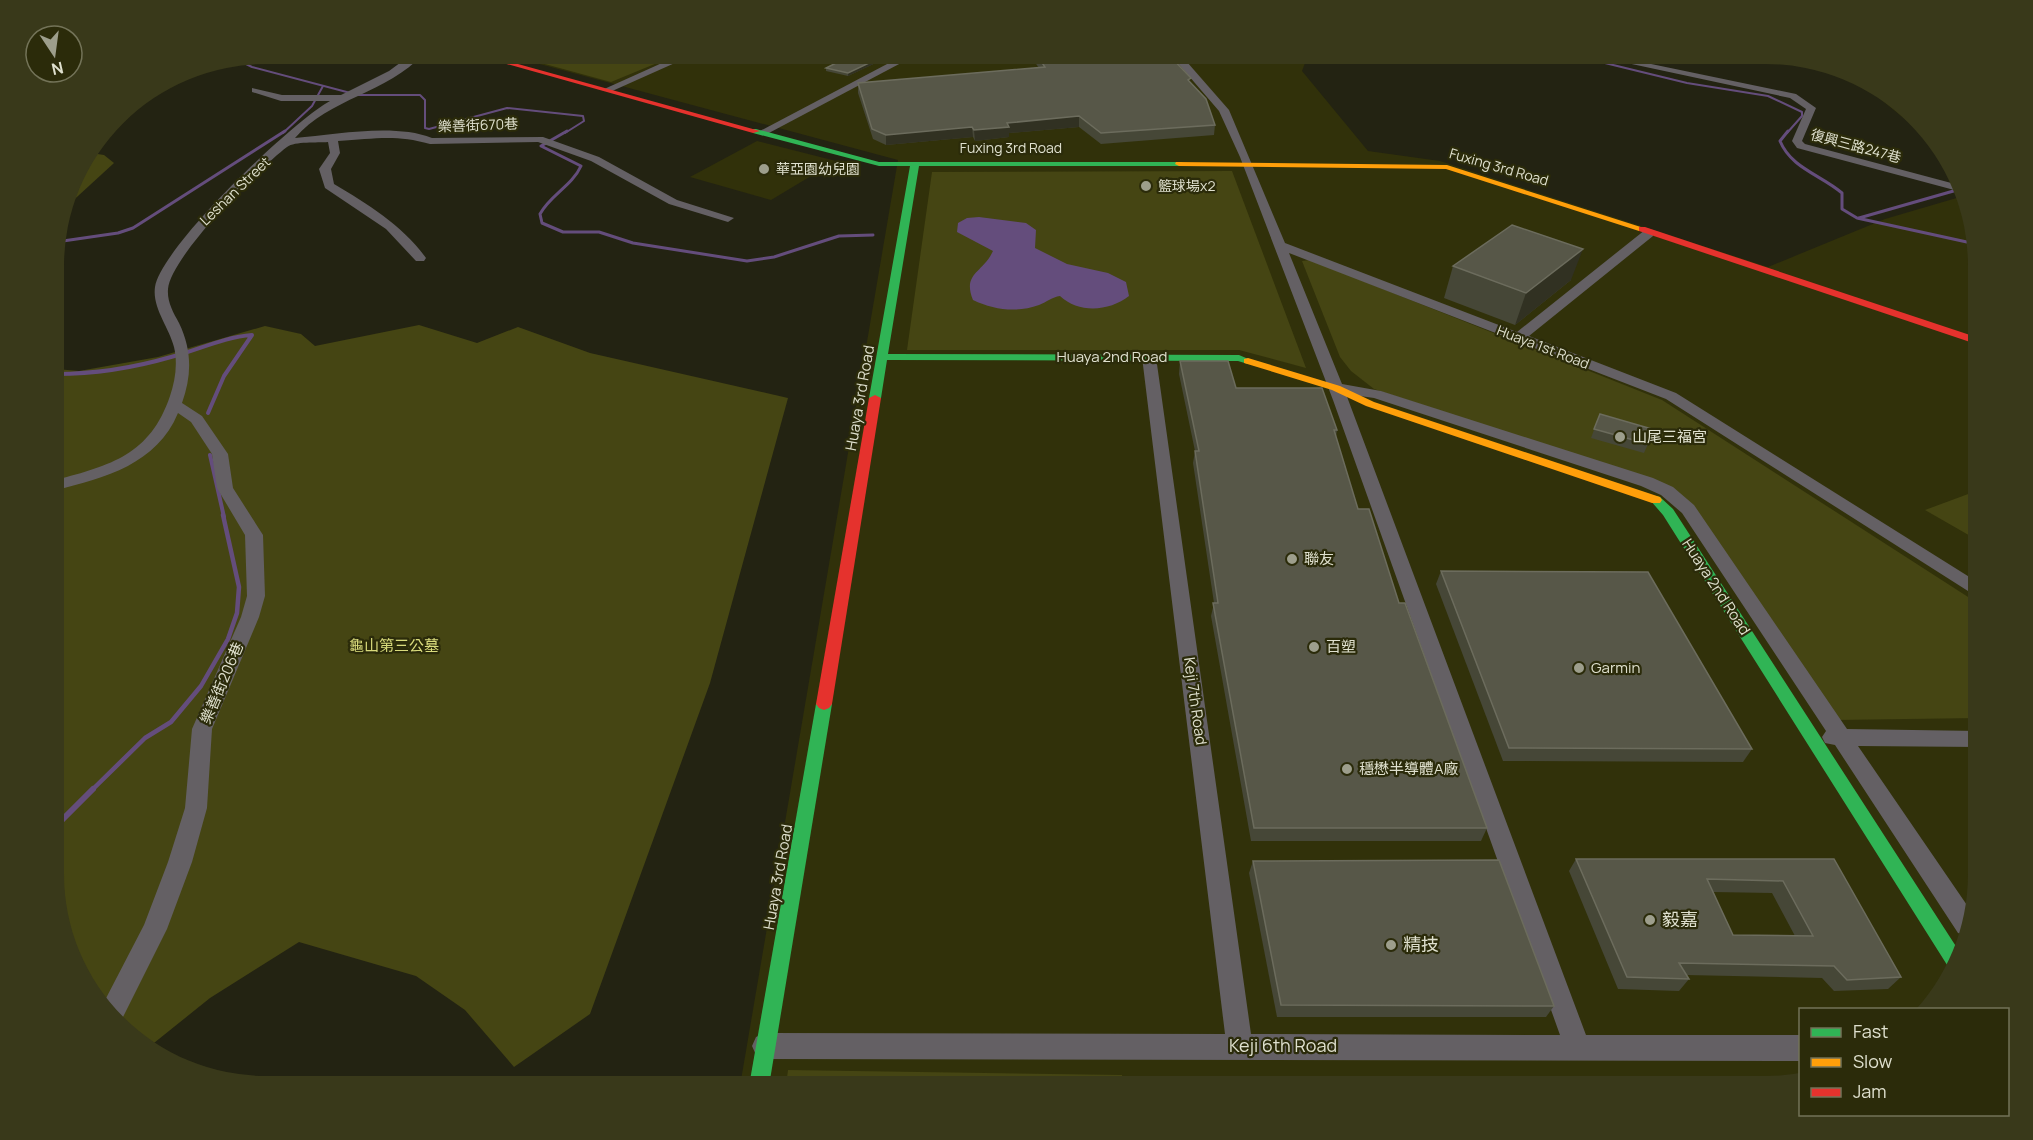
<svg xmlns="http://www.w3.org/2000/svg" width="2033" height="1140" viewBox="0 0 2033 1140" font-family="Manrope,'Noto Sans TC',sans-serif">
  <rect width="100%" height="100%" fill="#232312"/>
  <g fill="#31310a">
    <path d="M502,54H1296L1305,63L1302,71L1368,151L1440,161L1768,267L1885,219L1960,197L1979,252V887L1951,979L1921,1009L1800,1010V1079L1780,1086H740L898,160Z"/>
    <path d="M1855,78L1872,82L1913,120H1906Z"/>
    <path d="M757,141L836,161L771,200L690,177Z"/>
  </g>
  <g fill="#454513">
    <path d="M508,54H679L611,82Z"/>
    <path d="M91,153L104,155L114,163L66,207L76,172Z"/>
    <path d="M1232,171L1306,368L1239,350H907L932,172Z"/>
    <path d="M1310,260L1662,400L1979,604V718L1835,720L1692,507L1651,480L1374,389L1351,371L1340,357L1302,261Z"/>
    <path d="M419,325L477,343L518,327L590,353L788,398L710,683L590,1014L514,1067L465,1010L416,976L299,942L210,998L149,1047L90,991L56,901V369L79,371L158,357L265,326L301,334L315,346Z"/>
    <path d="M1979,490V541L1925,510Z"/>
    <path d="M788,1070L1122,1075V1086H786Z"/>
  </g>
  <path fill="#644d7c" d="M979,217L1026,223L1036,230L1035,248L1067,264L1108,273L1126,282L1129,296C1110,311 1079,314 1060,296C1052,297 1047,302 1039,305C1017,313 994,310 973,300C962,273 983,273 993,251L957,232L958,223L967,218Z"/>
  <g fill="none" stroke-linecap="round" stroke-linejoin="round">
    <g stroke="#644d7c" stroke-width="2">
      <path d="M1568,54L1687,83L1768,96L1802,112V116L1787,133"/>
      <path d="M238,60L252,67L358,95H420L425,100V128L429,129L507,108L583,116L584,121L565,133"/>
      <path d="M283,133L312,106L323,86"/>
    </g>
    <g stroke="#644d7c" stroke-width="3">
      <path d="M567,131L541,146L581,166C572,186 550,195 540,214L542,223L563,232H599L633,243L747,261L774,257L839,236L873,235"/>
      <path d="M1788,131L1780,141C1791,168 1821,175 1842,193V209L1857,218L1976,244"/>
      <path d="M1859,218L1957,190"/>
      <path d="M56,242L118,233L133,228L285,131"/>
    </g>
    <g stroke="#644d7c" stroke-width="4">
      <path d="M56,374C95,374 133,368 171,357C198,350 224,337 252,335L224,376L208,413"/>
      <path d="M210,455L224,517"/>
    </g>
    <path stroke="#644d7c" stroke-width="4.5" d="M91,791L145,738L171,722L201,686L228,639L237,613L239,587L223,515"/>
    <path stroke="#644d7c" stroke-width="6" d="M56,826L93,789"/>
    <g fill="#646064" fill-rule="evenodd">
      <path d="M412,54H423C388,93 329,98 295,138C335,135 393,123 432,138L543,137L599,157L677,200L734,218L728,222L669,204L591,161L538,142L430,144C395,134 374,139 338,141L340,153L331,169L334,184C368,204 403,226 426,258L424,261H416L386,229L325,188L319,169L330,153L328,142C317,143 295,141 287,147C259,168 171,256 168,289C167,302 173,312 179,323C192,350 192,375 182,403L202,416L228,454L233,488L263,535L265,596L259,617L212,729L207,808L192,862L167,929L121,1021L103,1004L144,925L168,862L185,808L192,729L241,617L247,596L245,535L217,488L212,454L191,422L178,413C157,464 105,478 56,490V480C111,465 150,455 170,396C175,381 178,364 174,347C169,327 152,308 155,287C161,247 293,121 330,101H281L252,92V88L282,95H341L389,71Z"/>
      <path d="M682,54H695L610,92L602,90Z"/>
      <path d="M906,54H918L767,134L758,132Z"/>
      <path d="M1170,54H1180L1229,110L1285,243L1517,332L1645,230H1653V236L1529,336L1676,393L1979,583V598L1666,399L1289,253L1342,384L1381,391L1653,478L1673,487L1694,505L1847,729L1979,731V747L1858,746L1971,911L1964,935L1958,933L1835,745L1825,743L1822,737L1826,731L1682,513L1661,495L1641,486L1374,398L1346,394L1586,1035H1800V1061L765,1059L756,1055L752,1046L756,1037L765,1033L1225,1034L1142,357L1149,353L1156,357L1251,1034L1560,1035L1333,400L1240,157L1219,111Z"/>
      <path d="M1585,54H1603L1796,94L1816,108L1802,141L1805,144L1955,184L1958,191L1797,148L1792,141L1806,109L1790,98Z"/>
    </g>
    <g fill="#30b455" fill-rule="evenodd">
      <path d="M756,129L879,162H1182L1183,164L1179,166H919L888,354L1239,355L1253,361L1248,364L1238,361L887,360L881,398L875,401L871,400L869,398L910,166H879L753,133V129Z"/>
      <path d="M1656,496L1660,497L1673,509L1959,951L1954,970L1949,968L1663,515L1650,500Z"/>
      <path d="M824,698L829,700L832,704L769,1086H749L816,704L819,700Z"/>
    </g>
    <g fill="#ff9f0a" fill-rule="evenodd">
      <path d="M1176,162L1447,165L1647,229L1639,231L1446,169L1179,166L1175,164Z"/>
      <path d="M1248,358L1340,386L1374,402L1660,497L1662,500L1660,503H1652L1366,406L1332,390L1244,363V359Z"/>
    </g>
    <g fill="#e5322d" fill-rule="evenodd">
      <path d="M471,54H482L760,131L753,133Z"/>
      <path d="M1639,227H1645L1979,338V345L1639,231Z"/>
      <path d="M875,395L881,398L832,704L829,708L824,710L819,708L816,704L869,398Z"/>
    </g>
  </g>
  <g fill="#464737" fill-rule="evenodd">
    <path d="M1029,54H1168L1191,83L1215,125L1214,135L1101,144L1079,127L1009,133V137L975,141L973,137L886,145L873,139L858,93V83L1039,68Z"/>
    <path d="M886,55V58L848,76L826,71V68Z"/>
    <path d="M1453,266L1571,280L1515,325L1444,298Z"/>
    <path d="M1180,361L1236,388L1337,430L1336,437L1358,509L1399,603L1487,828L1481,841H1251L1211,616L1214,603L1193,463L1195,451L1179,374Z"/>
    <path d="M1600,414L1648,444L1644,453L1591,438Z"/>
    <path d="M1441,571L1752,749L1743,762L1503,761L1436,584Z"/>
    <path d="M1576,859H1834L1901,977L1888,989L1834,991L1822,978L1686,975L1689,979L1679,991L1618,989L1569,871ZM1713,892L1772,893L1795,936L1733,935Z"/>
    <path d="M1253,861L1554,1006L1546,1017H1277L1249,873Z"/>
  </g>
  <g fill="#313122">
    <path d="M886,55V58L848,76V73Z"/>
    <path d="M1079,116V127L1009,133V137L975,141L974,130L1007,123Z"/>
    <path d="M972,127L973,137L886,145V135Z"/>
    <path d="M1583,249L1571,280L1515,325L1526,293Z"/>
  </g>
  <g fill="#575748" stroke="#6c6c5d" stroke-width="1.5" fill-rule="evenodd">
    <path d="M854,54H884L886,55L848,73L826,68Z"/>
    <path d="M1036,54H1168L1191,78L1188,80L1206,99L1215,125L1101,133L1079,116L1007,123L1009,127L974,130L972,127L886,135L872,129L858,83L1045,67Z"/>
    <path d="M1512,225L1583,249L1526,293L1453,266Z"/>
    <path d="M1180,361H1228L1236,388H1322L1337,430H1334L1358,509H1369L1399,603H1405L1487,828H1254L1213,603H1218L1195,451H1199Z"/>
    <path d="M1600,414L1652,429L1648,444L1594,429Z"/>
    <path d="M1441,571L1648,572L1752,749L1509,748Z"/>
    <path d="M1576,859H1834L1901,977L1847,980L1834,966L1679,963L1689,979L1627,977ZM1707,879L1783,881L1813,936L1733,935Z"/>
    <path d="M1499,860L1554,1006L1281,1005L1253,861Z"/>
  </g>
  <g fill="#9d9e8c" stroke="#2b2b0a" stroke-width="2">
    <circle cx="764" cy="169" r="6"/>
    <circle cx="1146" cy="186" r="6"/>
    <circle cx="1620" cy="437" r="6"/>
    <circle cx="1292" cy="559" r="6"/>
    <circle cx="1314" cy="647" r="6"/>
    <circle cx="1579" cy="668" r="6"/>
    <circle cx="1347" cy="769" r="6"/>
    <circle cx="1650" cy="920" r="6"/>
    <circle cx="1391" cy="945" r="6"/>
  </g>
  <g text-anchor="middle" stroke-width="4.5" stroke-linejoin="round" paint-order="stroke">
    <g font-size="14" fill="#dfe0ce" stroke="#2b2b0a">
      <text transform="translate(478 125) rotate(-2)" y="5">樂善街670巷</text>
      <text transform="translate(1856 146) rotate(15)" y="5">復興三路247巷</text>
      <text x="1011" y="153">Fuxing 3rd Road</text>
      <text transform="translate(1499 167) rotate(16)" y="5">Fuxing 3rd Road</text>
      <text transform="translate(235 191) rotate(-44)" y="5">Leshan Street</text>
      <text transform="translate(1543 347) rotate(21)" y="5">Huaya 1st Road</text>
    </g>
    <g font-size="14" fill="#dfe0ce" stroke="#2b2b0a" text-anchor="start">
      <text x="776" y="174">華亞園幼兒園</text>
      <text x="1158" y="191">籃球場x2</text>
    </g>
    <g font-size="15" fill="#dfe0ce" stroke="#2b2b0a">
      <text x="1112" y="362">Huaya 2nd Road</text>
      <text transform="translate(860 398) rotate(-80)" y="5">Huaya 3rd Road</text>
      <text transform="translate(1716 587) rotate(57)" y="5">Huaya 2nd Road</text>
      <text transform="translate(222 683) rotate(-67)" y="5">樂善街206巷</text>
      <text transform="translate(1195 701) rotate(82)" y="5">Keji 7th Road</text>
      <text transform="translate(778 877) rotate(-80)" y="5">Huaya 3rd Road</text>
    </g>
    <g font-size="15" fill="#dfe0ce" stroke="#2b2b0a" text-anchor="start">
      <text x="1632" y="442">山尾三福宮</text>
      <text x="1304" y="564">聯友</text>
      <text x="1326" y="652">百塑</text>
      <text x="1591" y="673">Garmin</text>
      <text x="1359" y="774">穩懋半導體A廠</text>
    </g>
    <g font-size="15" fill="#d9db7c" stroke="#2b2b0a">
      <text x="394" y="651">龜山第三公墓</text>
    </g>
    <g font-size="18" fill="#dfe0ce" stroke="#2b2b0a" text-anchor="start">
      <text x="1662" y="926">毅嘉</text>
      <text x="1403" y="951">精技</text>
    </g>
    <g font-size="18" fill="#dfe0ce" stroke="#2b2b0a">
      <text x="1283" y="1052">Keji 6th Road</text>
    </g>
  </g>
  <path d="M0 0H2033V1140H0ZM266 64H1766A202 202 0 0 1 1968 266V874A202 202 0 0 1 1766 1076H266A202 202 0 0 1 64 874V266A202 202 0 0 1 266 64Z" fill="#39391a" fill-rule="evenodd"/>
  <rect x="1799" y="1008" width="210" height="108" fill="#2b2b0a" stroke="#737358" stroke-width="1.5"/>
  <rect x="1811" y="1028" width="30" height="9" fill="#30b455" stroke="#737358" stroke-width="1.5"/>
  <text x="1853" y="1038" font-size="18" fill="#dfe0ce">Fast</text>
  <rect x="1811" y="1058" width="30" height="9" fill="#ff9f0a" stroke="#737358" stroke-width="1.5"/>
  <text x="1853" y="1068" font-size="18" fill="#dfe0ce">Slow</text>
  <rect x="1811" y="1088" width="30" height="9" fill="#e5322d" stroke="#737358" stroke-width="1.5"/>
  <text x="1853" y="1098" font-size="18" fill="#dfe0ce">Jam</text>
  <g transform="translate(54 54) rotate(167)"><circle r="28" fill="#2b2b0a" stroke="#737358" stroke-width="1.5"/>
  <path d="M0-4.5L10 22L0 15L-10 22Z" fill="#9d9e8c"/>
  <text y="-9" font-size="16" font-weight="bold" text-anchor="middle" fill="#dfe0ce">N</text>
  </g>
</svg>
